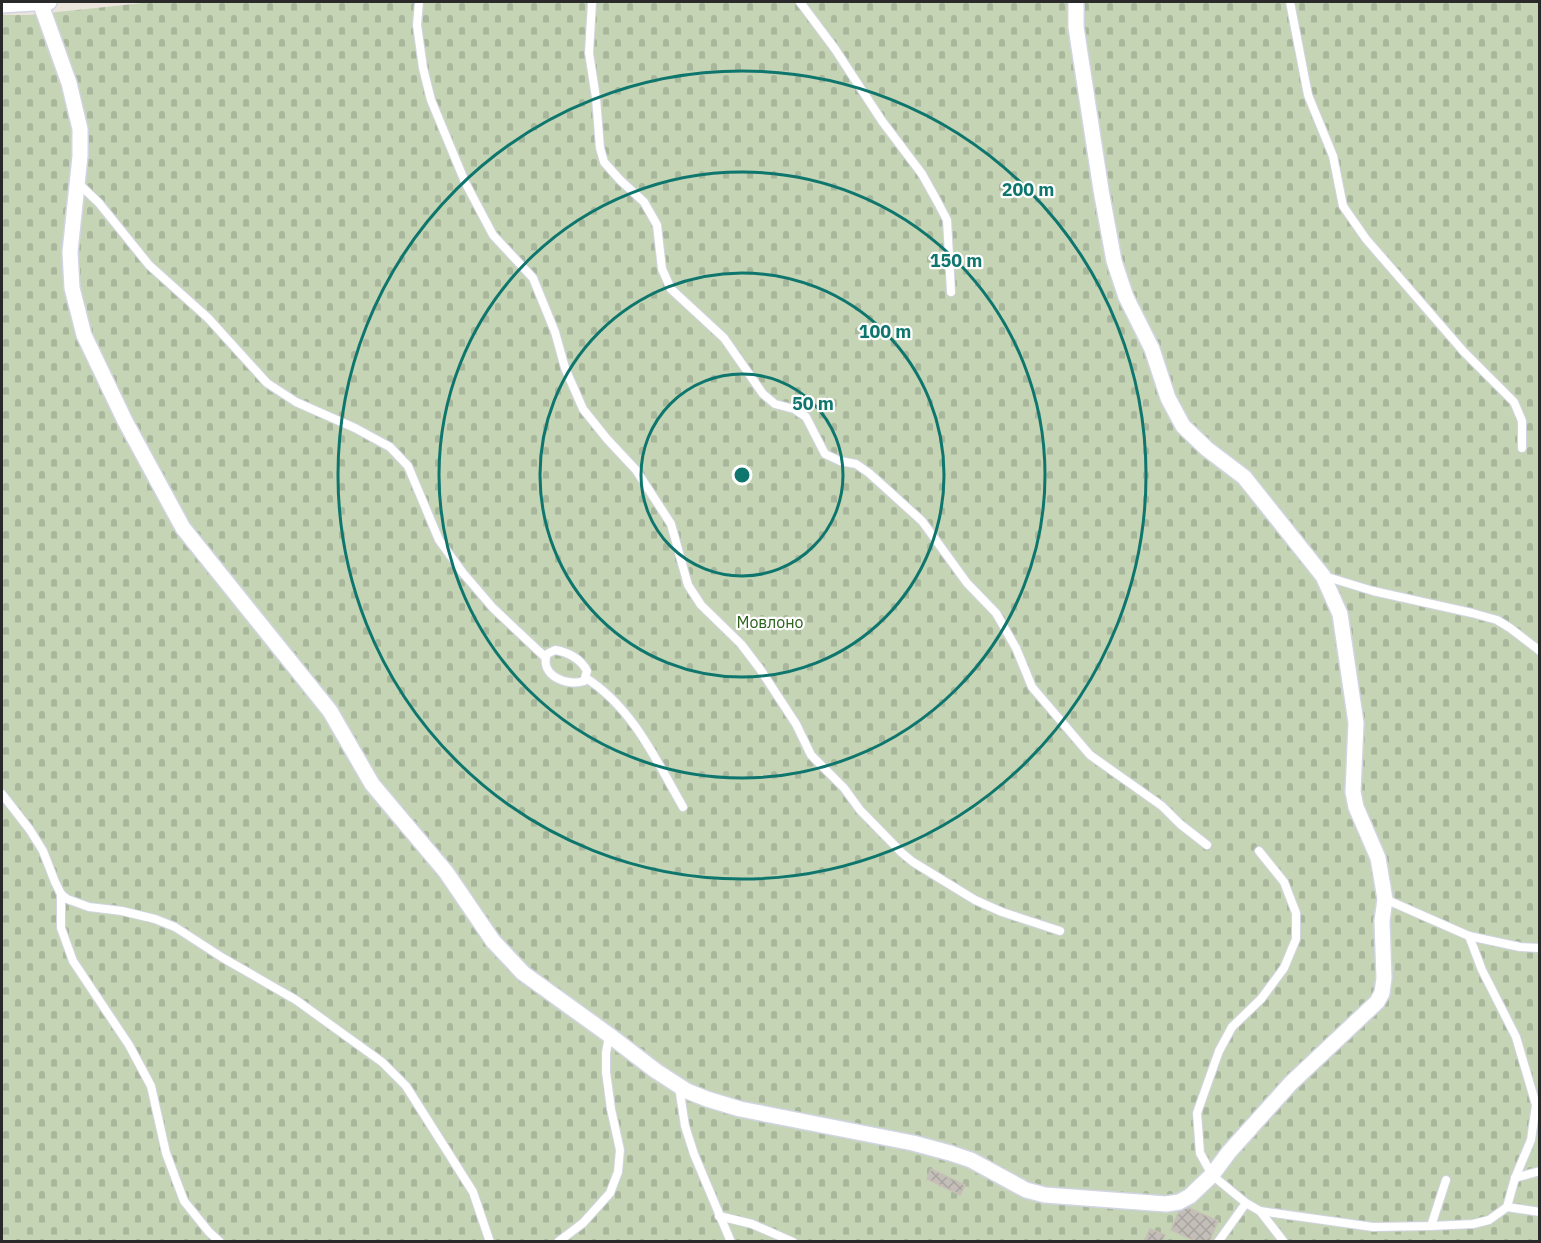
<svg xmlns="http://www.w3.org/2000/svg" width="1541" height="1243" font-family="'IBM Plex Sans',sans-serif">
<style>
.cemetery{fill:url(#cemetery-stones)}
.building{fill:url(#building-cross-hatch);stroke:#c6c0b6;stroke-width:1.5}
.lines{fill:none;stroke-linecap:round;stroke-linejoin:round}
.service-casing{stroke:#d1d4e2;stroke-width:10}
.minor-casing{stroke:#d1d4e2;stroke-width:18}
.service{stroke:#fff;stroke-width:8}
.minor{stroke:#fff;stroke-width:15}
.ring{fill:none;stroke:#0f766e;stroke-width:3}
.labels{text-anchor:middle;stroke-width:4.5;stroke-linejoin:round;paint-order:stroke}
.park-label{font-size:16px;fill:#2c631d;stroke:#fff}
.centre{fill:#0f766e;stroke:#fff;stroke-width:3}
.ring-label{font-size:18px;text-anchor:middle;font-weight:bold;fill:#0f766e;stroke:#fff;stroke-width:4.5;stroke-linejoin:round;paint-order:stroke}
</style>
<defs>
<pattern id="cemetery-stones" width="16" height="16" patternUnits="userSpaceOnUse" patternTransform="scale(1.5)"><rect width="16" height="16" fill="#c4d4b4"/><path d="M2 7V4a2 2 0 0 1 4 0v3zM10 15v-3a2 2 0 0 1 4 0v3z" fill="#a8b69b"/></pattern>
<pattern id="building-cross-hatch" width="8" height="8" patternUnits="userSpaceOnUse" patternTransform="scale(1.5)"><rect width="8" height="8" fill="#c3beb8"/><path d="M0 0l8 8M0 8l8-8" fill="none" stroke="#a8a39e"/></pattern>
</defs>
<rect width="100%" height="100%" fill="#ebe4dc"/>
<polygon class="cemetery" points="153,2 1539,2 1539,1241 2,1241 2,15 29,15"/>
<g class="building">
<polygon points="931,1169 965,1185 960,1195 927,1179"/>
<polygon points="1182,1205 1218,1221 1209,1242 1197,1242 1171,1230"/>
<polygon points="1150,1229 1165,1235 1162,1242 1145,1240"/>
</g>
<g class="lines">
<g class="service-casing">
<g id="service">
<polyline points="419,2 417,25 423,68 431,100 465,182 493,235 533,278 555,332 565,368 583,409 607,439 636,470 671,524 688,585 701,605 741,644 760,669 796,724 811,755 844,788 860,810 902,853 913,862 975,900 1002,912 1060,931"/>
<polyline points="592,2 589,53 596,98 600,148 604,162 620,180 644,202 657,225 662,269 671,289 724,338 763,394 775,404 794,409 806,417 825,454 840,461 856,464 869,473 922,521 967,583 996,613 1016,648 1032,687 1090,755 1162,806 1180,824 1207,845"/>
<polyline points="800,2 835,49 882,121 922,174 937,201 947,220 951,292"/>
<polyline points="1290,2 1308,95 1333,156 1343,206 1366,239 1464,352 1514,402 1522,421 1522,448"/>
<polyline points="78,183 99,203 149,265 208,318 267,383 296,402 355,428 390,447 408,466 439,540 463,573 493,608 545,657"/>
<polyline points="1324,576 1373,591 1472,613 1497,620 1510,628 1540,651"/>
<path d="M555 650C568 652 581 659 587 671L584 681C567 687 539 675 547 654Z"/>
<path d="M586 678C633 708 656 760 683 807"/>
<polyline points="2,794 30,830 43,851 55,882 61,894 67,899 89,907 122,911 155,919 175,927 223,958 296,1000 382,1062 406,1086 473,1192 490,1242"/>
<polyline points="1259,851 1284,882 1296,913 1296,939 1284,968 1261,999 1232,1027 1219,1051 1197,1113 1200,1153 1212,1175 1246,1203 1260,1211 1284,1242"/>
<polyline points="61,894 61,928 73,961 129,1045 151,1086 166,1153 184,1201 209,1232 220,1242"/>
<polyline points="1385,899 1469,936 1520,947 1540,948"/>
<polyline points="679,1087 685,1126 694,1154 731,1242"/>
<polyline points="1515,1178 1540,1171"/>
<polyline points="1507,1207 1540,1212"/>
<polyline points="1260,1211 1373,1227 1431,1226 1473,1224 1489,1220 1507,1207 1515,1178 1531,1140 1536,1105 1516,1037 1482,970 1469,936"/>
<polyline points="719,1216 752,1224 793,1242"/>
<polyline points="1431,1226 1446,1180"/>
<polyline points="558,1242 583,1223 610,1193 618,1172 620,1150 611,1109 606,1072 606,1053 609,1036"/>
<polyline points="1218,1242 1246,1203"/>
</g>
</g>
<g class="minor-casing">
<g id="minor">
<polyline points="40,2 69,83 80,129 80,156 70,252 72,288 84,335 125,421 183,528 330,711 372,784 446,872 493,941 523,973 609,1035 656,1071 687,1091 707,1099 740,1109 913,1143 950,1153 971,1160 1026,1190 1045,1195 1166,1204 1179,1202 1190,1196 1212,1175 1229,1152 1291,1083 1377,1002 1382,993 1384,978 1382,921 1385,899 1378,858 1356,807 1353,792 1356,723 1340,614 1323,576 1244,477 1207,449 1183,426 1168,398 1152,349 1126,297 1114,261 1101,190 1076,27 1076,2"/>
<polyline points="2,5 49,2"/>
</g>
</g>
<use href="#service" class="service"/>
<use href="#minor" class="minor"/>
</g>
<g class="ring">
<circle cx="742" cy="475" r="101"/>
<circle cx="742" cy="475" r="202"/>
<circle cx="742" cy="475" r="303"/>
<circle cx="742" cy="475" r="404"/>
</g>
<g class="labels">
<g class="park-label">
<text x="770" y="628">Мовлоно</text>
</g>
</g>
<circle cx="742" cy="475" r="9" class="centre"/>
<g class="ring-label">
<text x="1028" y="196">200 m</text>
<text x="956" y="267">150 m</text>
<text x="885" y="338">100 m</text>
<text x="813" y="410">50 m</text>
</g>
<rect width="1541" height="1243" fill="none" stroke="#292929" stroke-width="6"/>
</svg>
